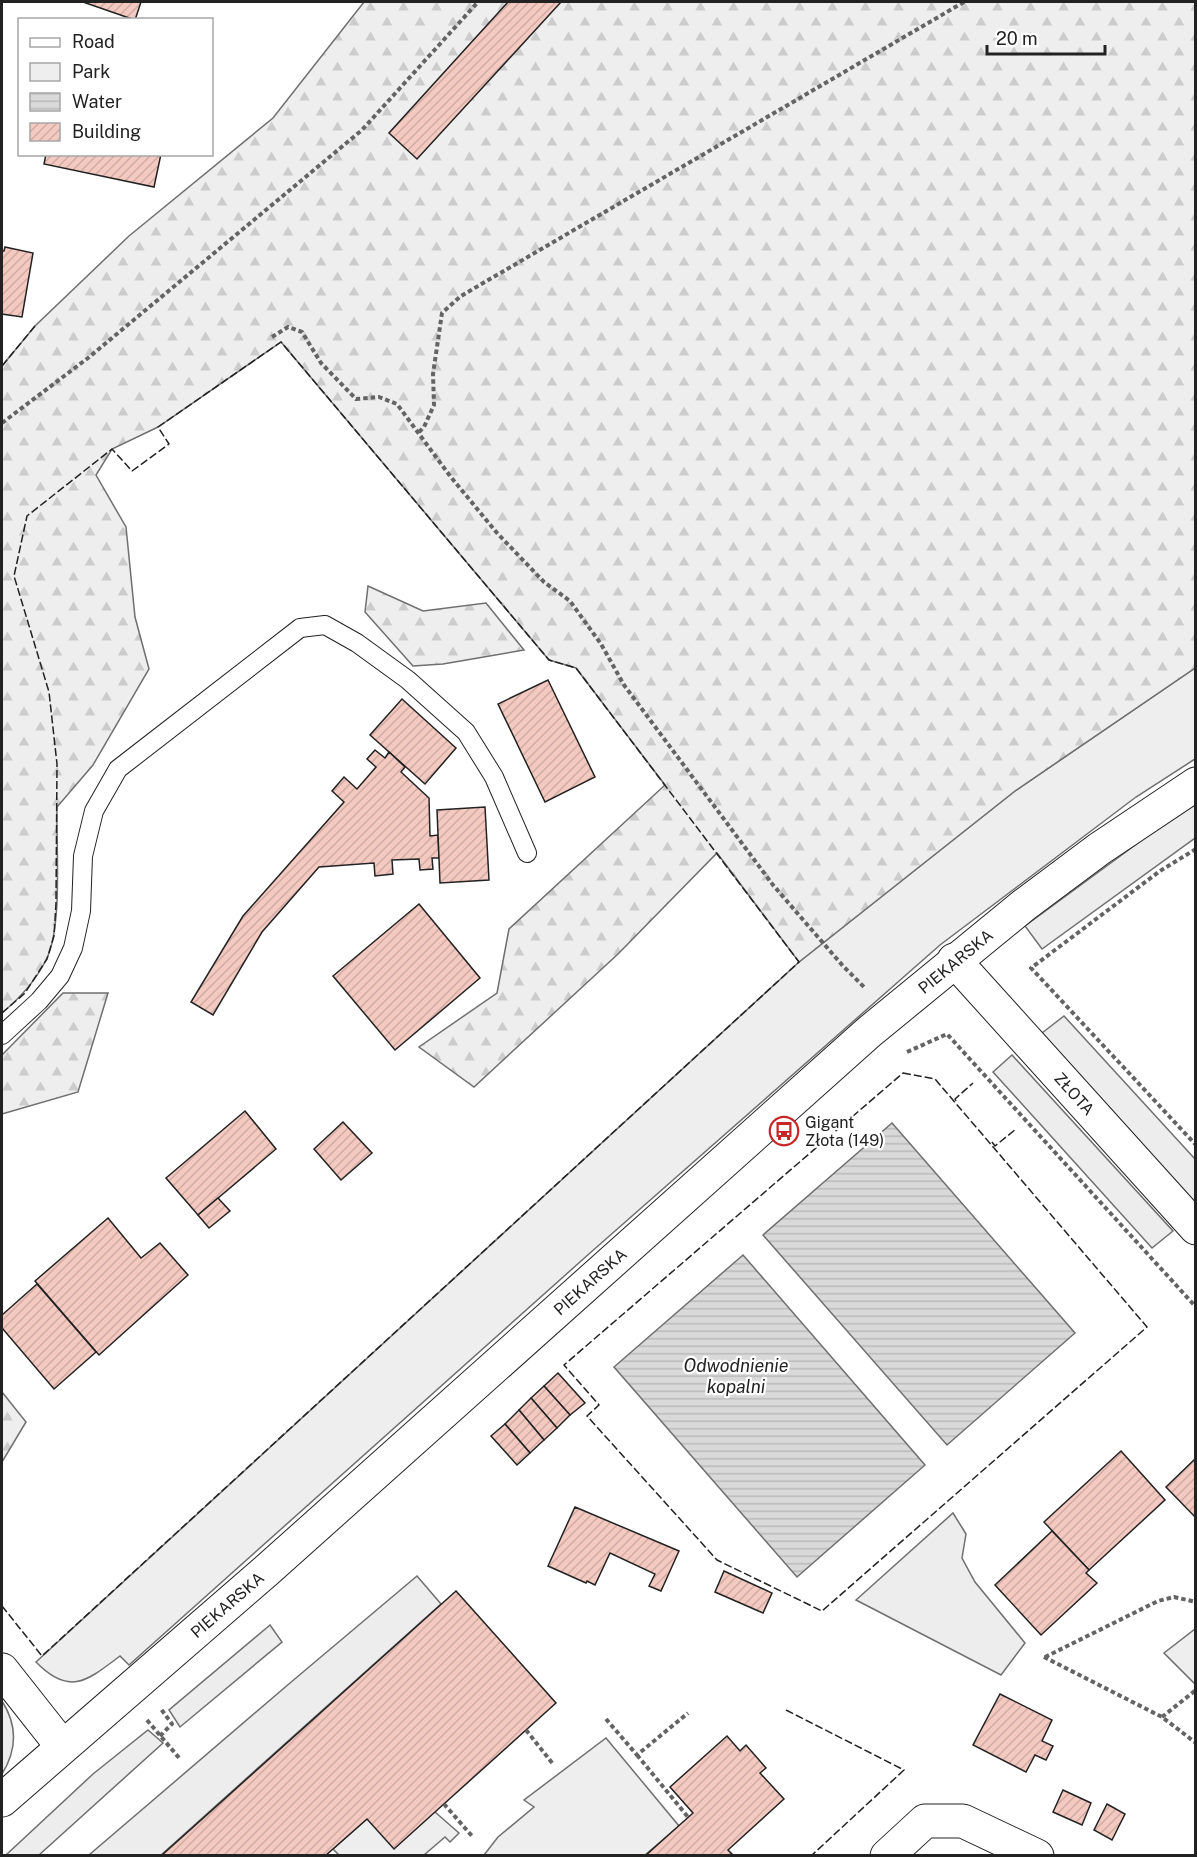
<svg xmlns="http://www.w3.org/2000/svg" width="1197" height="1857" font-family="'Public Sans',sans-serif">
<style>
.green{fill:#eee;stroke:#6f6f6f;stroke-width:1.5}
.forest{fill:url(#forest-firs);stroke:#6f6f6f;stroke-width:1.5}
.parking{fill:#ededed;stroke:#6f6f6f;stroke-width:1.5}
.water{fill:url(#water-rules);stroke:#6f6f6f;stroke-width:1.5}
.building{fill:url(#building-hatch);stroke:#222;stroke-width:1.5}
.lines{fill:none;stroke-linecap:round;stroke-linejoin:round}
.lane-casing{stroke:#222;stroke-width:20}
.street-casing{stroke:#222;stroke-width:35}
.secondary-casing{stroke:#222;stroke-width:35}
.path{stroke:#646464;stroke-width:4;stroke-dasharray:4.5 3;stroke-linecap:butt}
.lane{stroke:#fff;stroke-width:18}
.street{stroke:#fff;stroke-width:33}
.secondary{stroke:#fff;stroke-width:33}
.fence{stroke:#222;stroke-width:1.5;stroke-dasharray:8 3;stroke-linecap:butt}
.labels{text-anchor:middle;stroke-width:4.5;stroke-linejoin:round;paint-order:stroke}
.street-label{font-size:16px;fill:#222;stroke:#fff}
.poi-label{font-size:16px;fill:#222;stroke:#fff;text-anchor:start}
.water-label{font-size:18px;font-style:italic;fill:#222;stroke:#fff}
</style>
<defs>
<pattern id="forest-firs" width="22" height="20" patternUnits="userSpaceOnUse" patternTransform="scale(1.5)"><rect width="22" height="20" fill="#eee"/><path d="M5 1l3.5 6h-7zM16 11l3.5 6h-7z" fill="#ccc"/></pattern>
<pattern id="water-rules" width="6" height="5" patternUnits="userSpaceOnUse" patternTransform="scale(1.5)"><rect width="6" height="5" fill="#d9d9d9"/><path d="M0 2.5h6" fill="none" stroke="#bababa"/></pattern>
<pattern id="building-hatch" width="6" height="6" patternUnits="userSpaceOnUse" patternTransform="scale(1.5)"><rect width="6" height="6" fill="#f3c9c0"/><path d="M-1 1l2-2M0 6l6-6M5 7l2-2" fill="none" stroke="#d0aca5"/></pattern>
</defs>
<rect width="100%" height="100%" fill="#fff"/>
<g class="green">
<path d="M1195 668V759L1136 797 940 945 590 1253 129 1665 120 1656C88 1680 70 1697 36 1662L799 962 1015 791Z"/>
<polygon points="1195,1629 1196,1682 1194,1683 1164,1653"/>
<path d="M2 1701C18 1726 17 1750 2 1774Z"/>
<polygon points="606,1738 679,1826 645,1855 484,1855 498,1837 534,1807 524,1800"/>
<polygon points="435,1812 459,1833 450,1842 445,1837 424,1855 339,1855 333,1849 367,1819"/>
</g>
<g class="forest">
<path d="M364 2H1195V668L1015 791 799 962 717 853 618 954 474 1087 419 1047 497 993 509 929 665 785 576 668 549 660 281 342 158 427 112 449 96 475 126 527 135 617 149 669 93 765 57 807C56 846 63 928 46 960 35 982 20 998 2 1013V366L35 326 129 236 273 118Z"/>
<polygon points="368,586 423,611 486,603 524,650 443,664 413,666 365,612"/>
<polygon points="63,993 108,993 78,1092 2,1114 2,1055"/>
<polygon points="2,1392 26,1422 2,1462"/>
</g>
<g class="parking">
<polygon points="1195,803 1195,838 1042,949 1025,926 1168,821"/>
<polygon points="1064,1016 1195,1159 1195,1202 1042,1033"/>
<polygon points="1012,1055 1173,1231 1152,1248 993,1072"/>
<polygon points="953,1513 966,1534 962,1558 975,1582 1025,1643 1001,1675 856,1600"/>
<polygon points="417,1576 441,1604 161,1855 89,1855 290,1683"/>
<polygon points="270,1625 282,1642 180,1727 169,1710"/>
<polygon points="148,1730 163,1743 39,1855 6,1855 93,1774"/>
</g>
<g class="water">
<polygon points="892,1123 1075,1333 947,1445 763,1235"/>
<polygon points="743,1255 925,1465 797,1577 614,1367"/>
</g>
<g class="building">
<polygon points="83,2 141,2 135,20"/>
<polygon points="508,2 561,2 417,159 389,133"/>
<polygon points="46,154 161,154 154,187 44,164"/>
<polygon points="5,247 33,253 22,317 2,314 2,251 4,251"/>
<polygon points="548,680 595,777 545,802 498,704"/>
<polygon points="402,699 456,748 425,784 370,735"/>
<polygon points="375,750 385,758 389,752 405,767 401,772 429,798 430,836 438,835 439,858 432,858 433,869 420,870 419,859 392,860 393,874 375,876 374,863 319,867 262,932 213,1015 191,1002 243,916 344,802 332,791 344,777 357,789 376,767 367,759"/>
<polygon points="485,807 489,880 440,883 437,810"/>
<polygon points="419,904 480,978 395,1050 333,976"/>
<polygon points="245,1111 276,1149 198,1215 166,1178"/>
<polygon points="343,1122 372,1153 341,1180 314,1149"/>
<polygon points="218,1198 230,1211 209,1228 198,1215"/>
<polygon points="108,1218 141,1258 160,1243 188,1275 99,1355 35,1281"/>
<polygon points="37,1284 96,1352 54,1389 2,1328 2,1315"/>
<polygon points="558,1373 585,1403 570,1415 544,1386"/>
<polygon points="544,1386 570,1415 557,1428 531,1398"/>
<polygon points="531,1398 557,1428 544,1440 519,1410"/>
<polygon points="519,1410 544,1440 530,1453 505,1424"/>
<polygon points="505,1424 530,1453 517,1465 491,1436"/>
<polygon points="1121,1451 1165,1500 1089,1570 1044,1522"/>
<polygon points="1196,1458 1196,1518 1166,1487"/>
<polygon points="575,1507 679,1551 661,1591 649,1586 655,1574 610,1553 595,1585 587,1581 586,1583 548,1566"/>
<polygon points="1052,1531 1089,1570 1086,1573 1097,1583 1041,1635 995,1585"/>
<polygon points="724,1571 772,1593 763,1613 715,1592"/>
<polygon points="456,1591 556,1703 435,1812 394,1849 367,1819 325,1856 161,1856"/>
<polygon points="1000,1694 1052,1720 1042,1741 1053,1746 1046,1760 1035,1755 1026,1772 973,1745"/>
<polygon points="727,1736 740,1751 746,1745 766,1768 760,1773 784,1799 728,1850 734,1856 645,1856 693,1813 670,1787"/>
<polygon points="1063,1790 1091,1803 1082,1825 1053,1812"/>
<polygon points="1107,1804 1125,1814 1112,1840 1094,1830"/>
</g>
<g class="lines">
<g class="lane-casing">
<polyline id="lane" points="2,1035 39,1001 60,976 73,948 81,911 83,856 94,811 118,769 300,628 325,625 357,643 408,680 466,732 494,777 527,853"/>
</g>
<g class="street-casing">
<g id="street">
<path id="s1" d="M954 960 1196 1228"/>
<polyline points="2,1670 62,1746"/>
<polyline points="887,1856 925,1821 963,1821 1037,1856"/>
</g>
</g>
<g class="secondary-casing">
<g id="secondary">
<path id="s2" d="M2 1800 266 1571 869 1032 1024 905 1099 849 1196 784"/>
</g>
</g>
<g class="path">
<polyline points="272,337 288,327 302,332 321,363 356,399 379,397 397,404 450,476 497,533 544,582 570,601 601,644 624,685 773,885 843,966 865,988"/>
<polyline points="2,423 88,358 362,130 478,2"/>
<polyline points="419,432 424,427 434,405 433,374 442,313 461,296 964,2"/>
<polyline points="1196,849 1160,871 1031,968 1196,1145"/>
<polyline points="907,1052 947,1034 1196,1307"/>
<polyline points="1044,1657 1162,1717 1196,1743"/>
<polyline points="1045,1657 1158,1601 1174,1597 1196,1602"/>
<polyline points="1162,1717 1196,1690"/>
<polyline points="606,1719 637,1755 688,1713"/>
<polyline points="147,1720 180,1759"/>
<polyline points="526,1730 553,1764"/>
<polyline points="160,1736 172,1724 161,1709"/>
<polyline points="637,1755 688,1817"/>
<polyline points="444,1804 472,1836"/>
</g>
<use href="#lane" class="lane"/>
<use href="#street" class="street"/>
<use href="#secondary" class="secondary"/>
<g class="fence">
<polyline points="2,366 35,326"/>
<polyline points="2,1013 25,993 47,959 54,936 56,903 57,764 49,692 14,576 27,516 112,449 132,471 169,444 158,427 281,342 549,660 576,668 799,962 42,1656 2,1606"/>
<polygon points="903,1073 935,1079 1147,1327 822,1611 717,1560 587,1416 599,1405 564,1365"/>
<polyline points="956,1101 955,1099 973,1083"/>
<polyline points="992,1142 995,1146 1016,1129"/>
<polyline points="786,1710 904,1770 811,1856"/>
</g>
</g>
<defs>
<g id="bus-ring" transform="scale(1.5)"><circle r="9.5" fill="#fff" stroke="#c62828" stroke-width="1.5"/><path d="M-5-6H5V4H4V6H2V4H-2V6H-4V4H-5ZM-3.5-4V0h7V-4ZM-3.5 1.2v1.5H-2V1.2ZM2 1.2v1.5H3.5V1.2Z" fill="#c62828"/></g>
</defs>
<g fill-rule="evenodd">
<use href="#bus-ring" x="784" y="1131"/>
</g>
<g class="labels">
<g class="street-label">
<text dy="6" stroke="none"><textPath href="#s2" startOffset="1270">PIEKARSKA</textPath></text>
<text dy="6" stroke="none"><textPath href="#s1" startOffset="180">ZŁOTA</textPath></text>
<text dy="6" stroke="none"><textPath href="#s2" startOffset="784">PIEKARSKA</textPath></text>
<text dy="6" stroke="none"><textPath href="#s2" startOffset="298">PIEKARSKA</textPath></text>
</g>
<g class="poi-label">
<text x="805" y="1128">Gigant<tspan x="805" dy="18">Złota (149)</tspan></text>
</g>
<g class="water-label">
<text x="736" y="1372">Odwodnienie<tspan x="736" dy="21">kopalni</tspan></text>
</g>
</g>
<rect width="1197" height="1857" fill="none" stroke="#222222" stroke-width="6"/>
<rect x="18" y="18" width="195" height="138" fill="#ffffff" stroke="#a7a7a7" stroke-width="1.5"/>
<rect x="30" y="38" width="30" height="9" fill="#ffffff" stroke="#a7a7a7" stroke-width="1.5"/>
<text x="72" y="48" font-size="18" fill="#222222">Road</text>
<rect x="30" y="63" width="30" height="18" fill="#eeeeee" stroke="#a7a7a7" stroke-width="1.5"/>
<text x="72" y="78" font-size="18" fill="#222222">Park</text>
<rect x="30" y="93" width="30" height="18" fill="url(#water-rules)" stroke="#a7a7a7" stroke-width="1.5"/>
<text x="72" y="108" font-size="18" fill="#222222">Water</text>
<rect x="30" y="123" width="30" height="18" fill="url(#building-hatch)" stroke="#a7a7a7" stroke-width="1.5"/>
<text x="72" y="138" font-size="18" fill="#222222">Building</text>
<path d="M987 45v9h118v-9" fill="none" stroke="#222222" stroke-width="3"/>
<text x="996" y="45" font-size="18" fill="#222222" stroke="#ffffff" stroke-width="4.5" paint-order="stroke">20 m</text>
</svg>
